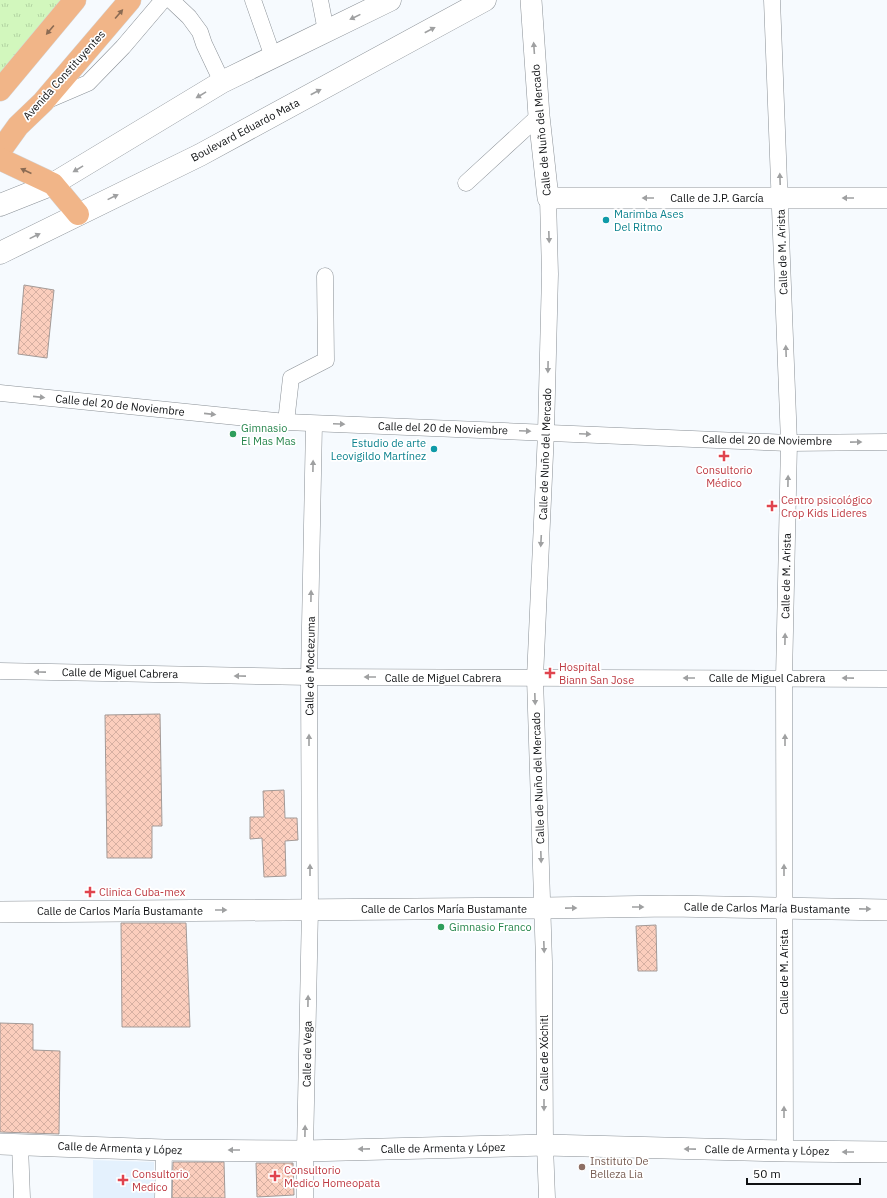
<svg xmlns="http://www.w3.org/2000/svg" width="887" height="1198" font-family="'IBM Plex Sans',sans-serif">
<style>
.built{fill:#e4f1fd}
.park{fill:url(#park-tufts)}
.building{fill:url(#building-cross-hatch);stroke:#a39a97}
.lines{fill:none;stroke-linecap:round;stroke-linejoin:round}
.minor-casing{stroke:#8a9096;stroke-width:17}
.tertiary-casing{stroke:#8a9096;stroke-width:22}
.secondary-casing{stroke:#8a9096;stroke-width:23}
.primary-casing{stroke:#d4d4d5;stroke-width:23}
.minor{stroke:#fff;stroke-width:16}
.tertiary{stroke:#fff;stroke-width:21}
.secondary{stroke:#fff;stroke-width:22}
.primary{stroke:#f1b588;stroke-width:22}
.oneway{fill:#8b6b53}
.oneway2{fill:#9fa0a1}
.culture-dot{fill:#0f9aa8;stroke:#fff;stroke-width:1.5}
.leisure-dot{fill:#2e9e5b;stroke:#fff;stroke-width:1.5}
.health-dot{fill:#e0444e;stroke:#fff;stroke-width:1.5}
.education-dot{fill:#8d6e63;stroke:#fff;stroke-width:1.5}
.labels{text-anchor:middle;stroke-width:3.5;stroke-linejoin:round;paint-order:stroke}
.street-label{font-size:11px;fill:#0f1113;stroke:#fff}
.culture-label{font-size:11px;fill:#0d838f;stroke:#fff;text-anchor:start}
.leisure-label{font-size:11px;fill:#27864d;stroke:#fff;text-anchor:start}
.health-label{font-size:11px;fill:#be3a42;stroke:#fff;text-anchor:start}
.education-label{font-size:11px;fill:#785e54;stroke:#fff;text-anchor:start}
</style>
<defs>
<pattern id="park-tufts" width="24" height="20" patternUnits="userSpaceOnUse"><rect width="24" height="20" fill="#d2f7bd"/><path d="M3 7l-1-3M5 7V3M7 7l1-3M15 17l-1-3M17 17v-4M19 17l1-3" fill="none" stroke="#b3d3a2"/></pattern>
<pattern id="building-cross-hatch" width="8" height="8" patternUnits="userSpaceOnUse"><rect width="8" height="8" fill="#fbcebd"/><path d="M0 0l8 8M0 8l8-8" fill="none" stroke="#d6b0a2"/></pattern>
</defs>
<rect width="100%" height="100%" fill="#f6fafe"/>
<polygon class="built" points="93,1160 154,1162 154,1198 93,1198"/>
<polygon class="park" points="0,0 75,0 0,90"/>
<g class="building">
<polygon points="24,285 54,290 47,358 18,354"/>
<polygon points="160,714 162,826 152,826 152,858 107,858 105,715"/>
<polygon points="284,790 285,818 297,818 298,840 285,841 286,876 264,877 262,838 250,839 250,817 264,817 263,791"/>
<polygon points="121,923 186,923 190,1027 122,1027"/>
<polygon points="656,925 657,971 638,971 636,926"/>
<polygon points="0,1023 33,1024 33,1050 60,1051 59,1134 0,1132"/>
<polygon points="173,1162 224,1162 225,1198 172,1198"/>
<polygon points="256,1163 293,1163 294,1195 257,1197"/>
</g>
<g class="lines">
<g class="minor-casing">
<g id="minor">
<polyline points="171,0 189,17 200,32 204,44 222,82"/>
<polyline points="253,0 273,57"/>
<polyline points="320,0 326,31"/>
<polyline points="772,0 789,443 784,678 785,1151"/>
<polyline points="46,101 88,83 123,47 163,0"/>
<polyline points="466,183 539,116"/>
<polyline points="0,393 286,422 789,443 887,442"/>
<polyline points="286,422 291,378 326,360 325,276"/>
<polyline points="0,671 309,677 887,679"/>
<polyline points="20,1145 22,1198"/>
<polyline points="163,1198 164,1150"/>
<polyline points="305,1198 305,1151 310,909 309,677 314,424"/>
<polyline points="547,1198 545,1145 544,962 535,678 546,432 550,274 548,198"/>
</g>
</g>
<g class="tertiary-casing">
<g id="tertiary">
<polyline points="531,0 539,116 548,198 887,198"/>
<polyline points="0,912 543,908 670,906 887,910"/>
<polyline points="0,1144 164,1150 305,1151 545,1145 785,1151 887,1152"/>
</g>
</g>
<g class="secondary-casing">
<g id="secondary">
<polyline points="0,205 53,184 222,82 390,0"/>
<polyline points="0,253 200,155 485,0"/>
</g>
</g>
<g class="primary-casing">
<g id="primary">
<polyline points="0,90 75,0"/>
<polyline points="0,151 18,126 43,102 130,0"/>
<polyline points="0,159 53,184 78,214"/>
</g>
</g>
<use href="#minor" class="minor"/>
<use href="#tertiary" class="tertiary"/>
<use href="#secondary" class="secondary"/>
<use href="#primary" class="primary"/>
</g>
<defs><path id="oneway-solid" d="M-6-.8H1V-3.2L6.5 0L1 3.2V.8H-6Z"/></defs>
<g class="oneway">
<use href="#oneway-solid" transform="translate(119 14) rotate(-49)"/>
<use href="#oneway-solid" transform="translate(50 30) rotate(130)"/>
<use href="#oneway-solid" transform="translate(26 171) rotate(-155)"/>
</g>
<g class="oneway2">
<use href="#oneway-solid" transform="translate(355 17) rotate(154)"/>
<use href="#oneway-solid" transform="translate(430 30) rotate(-28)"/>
<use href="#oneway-solid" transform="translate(534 48) rotate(-94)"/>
<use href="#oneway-solid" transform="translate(316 92) rotate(-28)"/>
<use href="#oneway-solid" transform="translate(201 95) rotate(149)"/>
<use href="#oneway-solid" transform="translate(78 169) rotate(149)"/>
<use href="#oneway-solid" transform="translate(780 179) rotate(-92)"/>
<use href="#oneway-solid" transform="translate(113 197) rotate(-26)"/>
<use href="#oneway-solid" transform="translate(648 198) rotate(180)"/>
<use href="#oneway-solid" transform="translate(848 198) rotate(-180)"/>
<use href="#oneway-solid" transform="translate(35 236) rotate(-26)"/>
<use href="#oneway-solid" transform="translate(549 237) rotate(88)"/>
<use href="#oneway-solid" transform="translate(786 351) rotate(-92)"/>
<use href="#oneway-solid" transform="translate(548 367) rotate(91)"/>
<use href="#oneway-solid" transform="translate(39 397) rotate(6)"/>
<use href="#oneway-solid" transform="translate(210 414) rotate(6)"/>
<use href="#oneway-solid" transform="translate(339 424) rotate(2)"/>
<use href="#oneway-solid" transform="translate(525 431) rotate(2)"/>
<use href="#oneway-solid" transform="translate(585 434) rotate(2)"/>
<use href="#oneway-solid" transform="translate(856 442) rotate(-1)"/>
<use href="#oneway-solid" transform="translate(313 466) rotate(-89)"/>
<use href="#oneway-solid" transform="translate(788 481) rotate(-89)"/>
<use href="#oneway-solid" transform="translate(541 541) rotate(93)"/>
<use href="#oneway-solid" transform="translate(311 596) rotate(-89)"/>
<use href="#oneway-solid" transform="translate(785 639) rotate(-89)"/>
<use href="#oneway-solid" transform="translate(40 672) rotate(-179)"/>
<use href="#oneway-solid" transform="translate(240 676) rotate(-179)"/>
<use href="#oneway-solid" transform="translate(370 677) rotate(-180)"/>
<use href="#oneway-solid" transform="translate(689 678) rotate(-180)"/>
<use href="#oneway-solid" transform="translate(848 678) rotate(-179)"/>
<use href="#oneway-solid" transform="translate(535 699) rotate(88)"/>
<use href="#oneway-solid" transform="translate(309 740) rotate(-90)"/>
<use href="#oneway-solid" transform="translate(785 740) rotate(-90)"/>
<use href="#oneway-solid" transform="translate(541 857) rotate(88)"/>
<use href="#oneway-solid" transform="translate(310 870) rotate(-90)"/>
<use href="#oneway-solid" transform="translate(784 870) rotate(-90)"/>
<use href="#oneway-solid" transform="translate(638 907)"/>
<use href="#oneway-solid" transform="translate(571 908) rotate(-1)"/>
<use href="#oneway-solid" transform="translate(865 909) rotate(1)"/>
<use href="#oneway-solid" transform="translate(221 910)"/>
<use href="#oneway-solid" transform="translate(544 947) rotate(88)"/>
<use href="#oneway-solid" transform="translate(308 1001) rotate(-89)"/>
<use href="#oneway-solid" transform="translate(544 1105) rotate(90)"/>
<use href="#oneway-solid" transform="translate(784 1112) rotate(-90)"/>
<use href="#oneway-solid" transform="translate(305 1131) rotate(-89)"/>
<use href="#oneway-solid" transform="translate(364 1149) rotate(179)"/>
<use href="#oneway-solid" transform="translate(690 1149) rotate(-179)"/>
<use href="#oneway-solid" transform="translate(234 1150) rotate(-180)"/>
<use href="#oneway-solid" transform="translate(848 1152) rotate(-180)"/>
</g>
<g class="culture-dot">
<circle cx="606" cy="220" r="4"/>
<circle cx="434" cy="449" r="4"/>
</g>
<g class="leisure-dot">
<circle cx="233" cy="434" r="4"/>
<circle cx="441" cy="927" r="4"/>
</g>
<g class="health-dot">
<path d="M722 450h4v4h4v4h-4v4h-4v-4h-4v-4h4z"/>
<path d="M770 500h4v4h4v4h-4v4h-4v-4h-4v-4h4z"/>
<path d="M548 667h4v4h4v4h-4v4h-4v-4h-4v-4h4z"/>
<path d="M88 886h4v4h4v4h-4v4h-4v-4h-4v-4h4z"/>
<path d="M273 1170h4v4h4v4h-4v4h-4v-4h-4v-4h4z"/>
<path d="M121 1174h4v4h4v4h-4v4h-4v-4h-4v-4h4z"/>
</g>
<circle class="education-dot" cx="582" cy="1167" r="4"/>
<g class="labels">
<g class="street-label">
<text transform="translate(64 75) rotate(-48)" y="4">Avenida Constituyentes</text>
<text transform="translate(245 130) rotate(-28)" y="4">Boulevard Eduardo Mata</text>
<text transform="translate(541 130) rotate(-95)" y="4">Calle de Nuño del Mercado</text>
<text x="717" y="202">Calle de J.P. García</text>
<text transform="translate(782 252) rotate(-92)" y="4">Calle de M. Arista</text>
<text transform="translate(120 405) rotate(6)" y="4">Calle del 20 de Noviembre</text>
<text transform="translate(443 428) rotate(2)" y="4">Calle del 20 de Noviembre</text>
<text transform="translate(767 440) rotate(1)" y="4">Calle del 20 de Noviembre</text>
<text transform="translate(545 454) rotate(-88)" y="4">Calle de Nuño del Mercado</text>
<text transform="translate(786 576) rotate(-89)" y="4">Calle de M. Arista</text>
<text transform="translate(310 666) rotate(-89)" y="4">Calle de Moctezuma</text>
<text transform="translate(120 673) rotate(1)" y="4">Calle de Miguel Cabrera</text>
<text x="443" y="682">Calle de Miguel Cabrera</text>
<text x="767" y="682">Calle de Miguel Cabrera</text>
<text transform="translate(538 778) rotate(-92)" y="4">Calle de Nuño del Mercado</text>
<text transform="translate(767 908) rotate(1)" y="4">Calle de Carlos María Bustamante</text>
<text x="444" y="913">Calle de Carlos María Bustamante</text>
<text x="120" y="915">Calle de Carlos María Bustamante</text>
<text transform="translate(784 972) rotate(-90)" y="4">Calle de M. Arista</text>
<text transform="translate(544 1053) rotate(-90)" y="4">Calle de Xóchitl</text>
<text transform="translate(307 1054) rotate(-89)" y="4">Calle de Vega</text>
<text transform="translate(120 1148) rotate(2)" y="4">Calle de Armenta y López</text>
<text transform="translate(443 1148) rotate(-1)" y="4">Calle de Armenta y López</text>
<text transform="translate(767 1150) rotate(1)" y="4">Calle de Armenta y López</text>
</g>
<g class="culture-label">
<text x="614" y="218">Marimba Ases<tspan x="614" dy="13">Del Ritmo</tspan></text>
<text x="426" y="447" text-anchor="end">Estudio de arte<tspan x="426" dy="13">Leovigildo Martínez</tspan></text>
</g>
<g class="leisure-label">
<text x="241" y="432">Gimnasio<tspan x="241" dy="13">El Mas Mas</tspan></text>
<text x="449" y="931">Gimnasio Franco</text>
</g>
<g class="health-label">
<text x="724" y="474" text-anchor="middle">Consultorio<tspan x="724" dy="13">Médico</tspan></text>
<text x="781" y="504">Centro psicológico<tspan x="781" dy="13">Crop Kids Lideres</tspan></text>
<text x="559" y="671">Hospital<tspan x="559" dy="13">Biann San Jose</tspan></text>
<text x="99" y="896">Clinica Cuba-mex</text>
<text x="284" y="1174">Consultorio<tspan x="284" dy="13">Medico Homeopata</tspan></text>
<text x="132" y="1178">Consultorio<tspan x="132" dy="13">Medico</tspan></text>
</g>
<g class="education-label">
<text x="590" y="1165">Instituto De<tspan x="590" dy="13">Belleza Lia</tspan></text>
</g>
</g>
<path d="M747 1178v6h113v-6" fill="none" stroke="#0f1113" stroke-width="2"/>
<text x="753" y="1178" font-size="12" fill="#0f1113" stroke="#ffffff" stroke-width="3" paint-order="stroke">50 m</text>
</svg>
